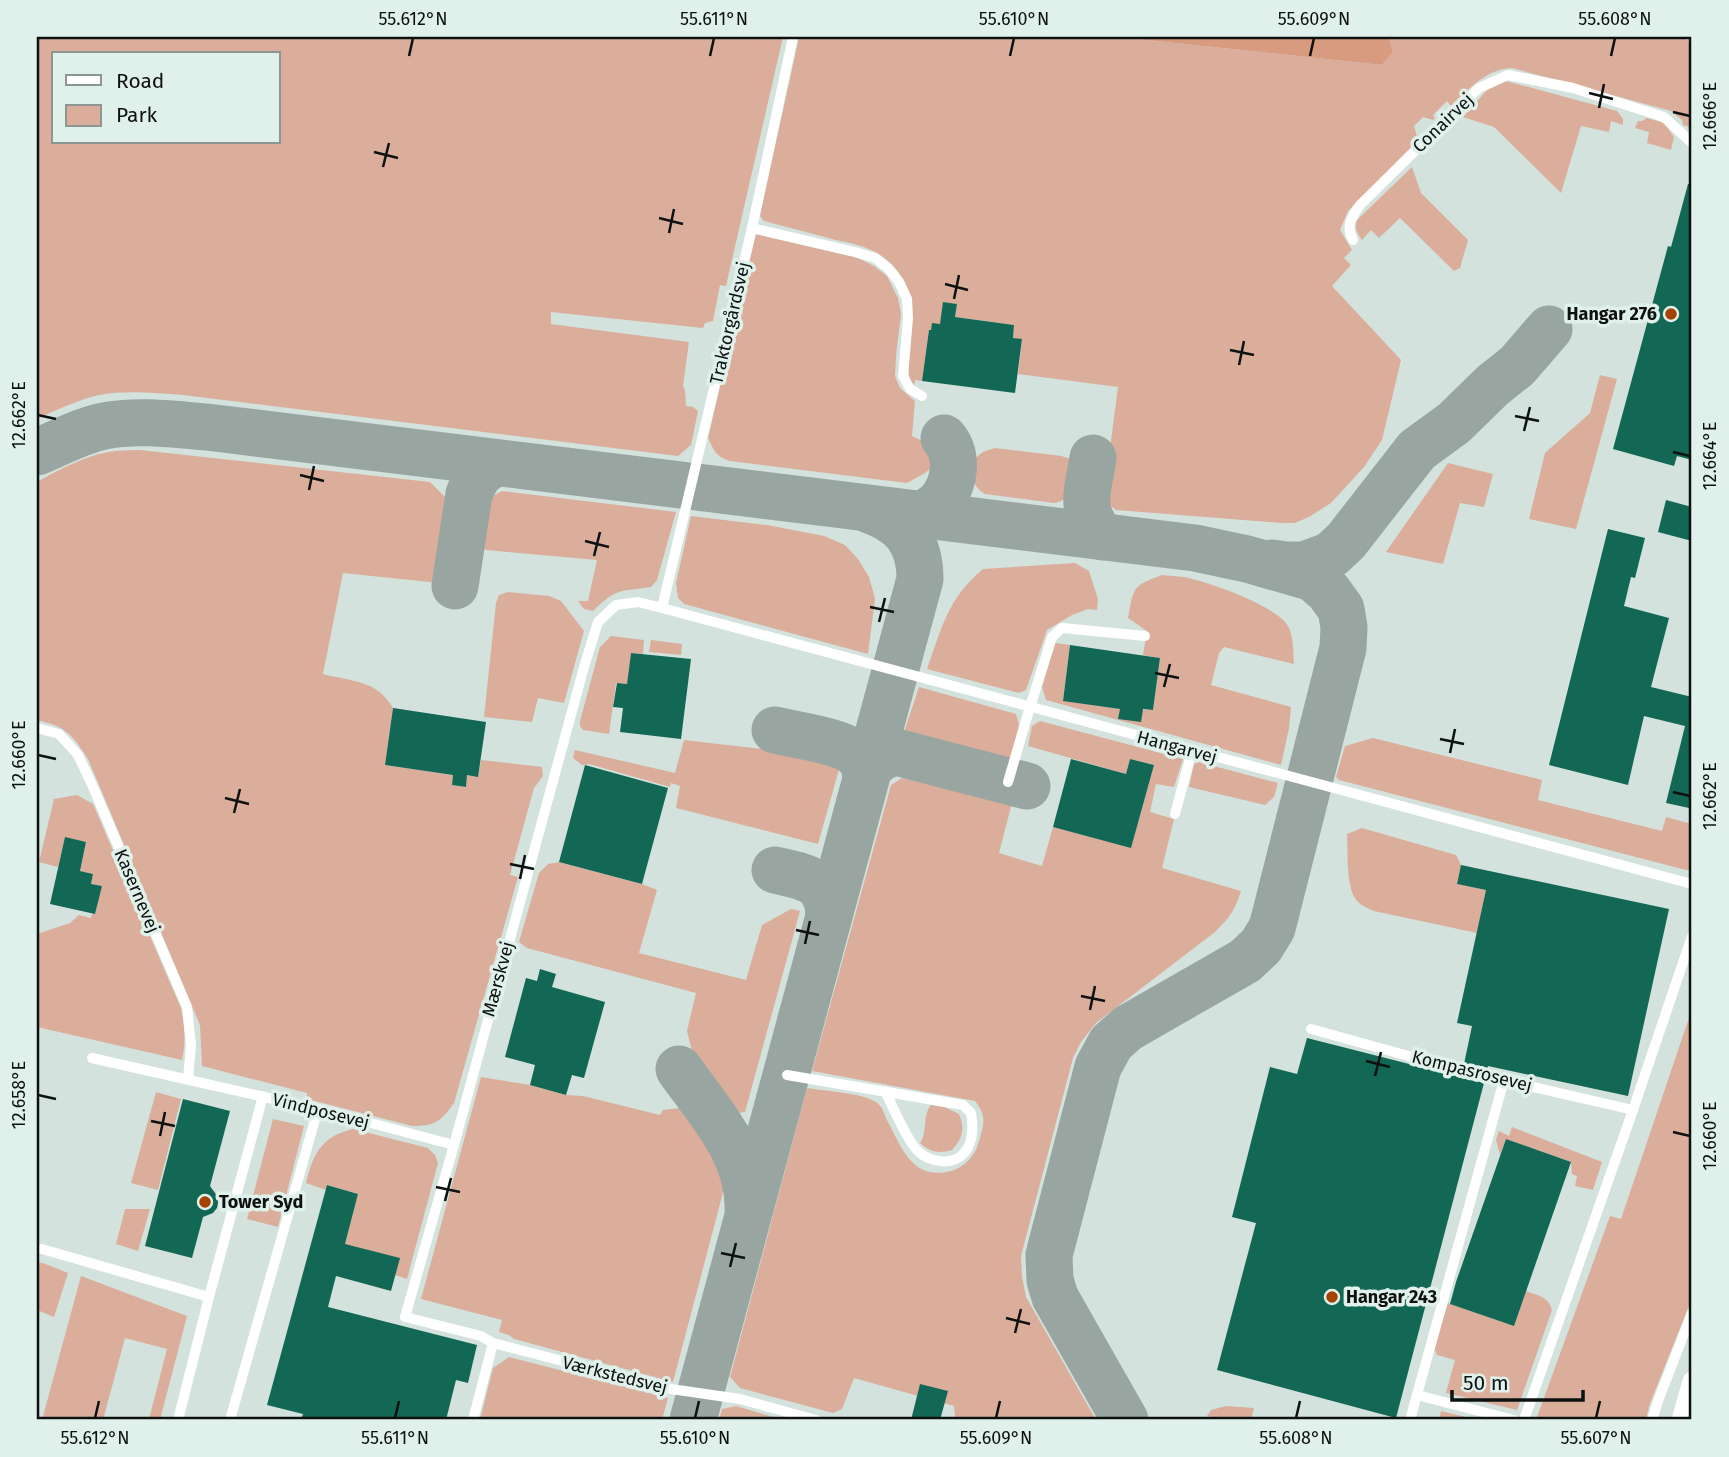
<svg xmlns="http://www.w3.org/2000/svg" width="1729" height="1457" font-family="'Fira Sans',sans-serif">
<style>
.green{fill:#daae9b;fill-rule:evenodd}
.forest{fill:#d89b80}
.lines{fill:none;stroke-linecap:round;stroke-linejoin:round}
.taxiway{stroke:#99a5a1;stroke-width:47}
.building{fill:#126755}
.lane{stroke:#fff;stroke-width:10}
.street{stroke:#fff;stroke-width:19}
.ticks{fill:none;stroke:#0d1211;stroke-width:2.5}
.poi-dot{fill:#a54302;stroke:#e0f0ea;stroke-width:2.5}
.labels{text-anchor:middle;stroke-width:7;stroke-linejoin:round;paint-order:stroke}
.street-label{font-size:18px;fill:#0d1211;stroke:#e0f0ea}
.poi-label{font-size:18px;font-weight:bold;fill:#0d1211;stroke:#e0f0ea;text-anchor:start}
.neatline{fill:none;stroke:#0d1211;stroke-width:2.5}
.ticks-label{font-size:18px;text-anchor:middle;fill:#0d1211}
</style>
<rect width="100%" height="100%" fill="#d3e2dd"/>
<g class="green">
<path d="M37 37H783L726 286 720 285 713 321 705 323 703 328 551 312V324L689 342 683 386 685 391 686 406 693 407 698 411 691 445 678 456 183 395C155 393 126 390 99 395 78 400 56 410 37 419ZM54 54H278V142H54Z"/>
<path d="M799 37H1118L1382 65 1393 52 1389 37H1683L1692 44V128L1683 125 1682 120 1671 111 1512 68C1486 69 1469 89 1451 106L1447 101 1433 115 1435 118 1433 120 1423 117 1414 126 1418 140 1348 211 1340 230 1352 250 1344 258 1351 265 1332 286 1401 360 1382 440 1364 467 1331 503 1309 517 1295 523H1282L1116 510 1107 503 1104 494 1118 387 1018 374 1022 340 1013 338 1014 325 955 317 957 304 944 302 940 324H932L931 330H929L922 381 915 380 914 385H912C902 360 912 331 911 305 911 285 895 263 877 253 865 246 850 243 836 240 812 234 788 227 764 221L760 216Z"/>
<polygon points="1506,81 1617,111 1623,119 1623,125 1611,121 1609,132 1581,126 1561,193 1494,127 1463,117 1487,90"/>
<polygon points="1647,118 1664,123 1674,137 1671,150 1647,143 1649,132 1635,128 1638,121 1642,121"/>
<path d="M1412 167 1421 193 1468 240 1460 268 1454 271 1400 218 1379 238 1371 230 1362 240C1357 233 1354 228 1357 220Z"/>
<path d="M756 234 858 258 874 266 887 276 898 298 901 314 896 355 895 376 900 388 915 401 912 436 927 443 936 458 935 465 925 473 907 483 730 461C715 456 714 450 708 438Z"/>
<polygon points="1600,375 1617,379 1576,529 1529,519 1545,453 1590,413"/>
<path d="M995 448 1062 456C1064 457 1071 459 1073 460 1077 465 1078 470 1077 476 1076 492 1069 500 1054 503L985 494C971 486 966 467 979 455 983 451 989 450 995 448Z"/>
<path d="M140 450 430 482 445 497 449 516 439 583 343 573 323 674C352 682 376 679 393 708L385 765 453 775 452 785 465 787 467 775 478 776 481 760 542 767 543 776 534 788 510 875 518 877 454 1103C441 1121 436 1126 412 1126L307 1099V1093L202 1066 200 1025 88 759C72 734 66 727 37 720V482C60 469 90 453 117 451 125 450 133 450 140 450Z"/>
<polygon points="1448,463 1493,474 1484,507 1460,503 1443,564 1386,552"/>
<path d="M502 491 676 512 657 580 651 587C619 592 618 587 593 611L584 609 578 601H588L597 560 486 550C468 537 470 521 482 504 487 498 495 495 502 491Z"/>
<polygon points="691,516 767,525 824,536 845,545 858,559 869,577 875,599 868,654 684,604 678,598 676,583"/>
<path d="M1075 563 1089 571 1098 599 1097 610 1088 609 1072 615 1047 630 1026 690 1019 693 927 669C942 627 948 598 983 569Z"/>
<path d="M1162 575C1169 576 1177 576 1184 577 1209 582 1275 605 1288 626 1294 637 1293 653 1294 664L1224 647 1219 653 1211 685 1291 707 1289 728 1281 765 1046 700 1042 687 1055 643 1070 645 1063 700 1120 709 1153 710 1160 658 1143 655 1147 631 1128 618C1134 587 1132 586 1162 575Z"/>
<polygon points="508,592 549,596 561,601 584,631 564,703 538,698 532,722 484,717 496,603 499,595"/>
<polygon points="611,636 644,640 643,654 631,653 627,684 616,683 609,734 583,730 580,726 580,721 600,647"/>
<polygon points="651,640 682,644 681,655 649,652"/>
<polygon points="919,687 1016,714 1019,725 1010,760 904,732"/>
<path d="M1040 721 1183 759 1174 787 1156 784 1150 812 1174 819 1162 868 1241 891C1234 912 1230 917 1215 932L1096 1023 1081 1042 1073 1058 1021 1256 1022 1276 1026 1297 1096 1420H967L955 1417 954 1406 854 1378 842 1409 833 1413 740 1388 730 1377 807 1088C825 1091 862 1093 876 1102 882 1106 884 1113 887 1120 902 1148 912 1181 951 1171 965 1167 976 1155 979 1141 984 1124 987 1116 975 1101L812 1071 891 785 902 778 1012 803 999 853 1042 866 1053 827 1131 847 1154 765 1130 759 1126 774 1028 746 1032 726Z"/>
<polygon points="1373,738 1542,780 1538,800 1662,831 1666,817 1692,824 1692,870 1686,870 1339,780 1336,777 1345,746"/>
<polygon points="684,740 770,750 840,766 818,844 676,808 680,786 671,783 670,787 589,764 582,765 573,758 575,750 675,773"/>
<polygon points="1199,762 1278,783 1274,797 1265,805 1189,787 1194,764"/>
<path d="M77 795 93 804 181 1008C185 1027 186 1042 182 1060L37 1027V934L70 923 79 915 91 918 92 914H95L101 886 91 884 93 874 80 871 86 842 65 838 58 867 39 862 54 799Z"/>
<path d="M1362 828 1456 855 1461 865 1457 884 1486 890 1477 933 1374 911C1367 908 1359 905 1355 898 1346 884 1348 851 1347 834Z"/>
<polygon points="559,862 642,884 657,890 639,953 746,980 762,925 791,909 800,911 745,1112 733,1114 692,1051 687,1031 696,993 527,948 519,942 539,873 548,864"/>
<polygon points="1692,1009 1692,1296 1690,1303 1649,1406 1646,1420 1536,1420 1610,1216 1621,1219"/>
<polygon points="481,1077 530,1085 566,1095 583,1096 660,1115 663,1110 680,1108 720,1165 725,1185 673,1382 514,1339 509,1335 499,1332 502,1320 421,1299"/>
<polygon points="156,1092 181,1099 158,1190 131,1183"/>
<path d="M931 1105 944 1107 959 1114C965 1129 963 1138 952 1150 939 1154 930 1152 920 1143 928 1132 922 1116 931 1105Z"/>
<polygon points="273,1119 304,1126 278,1227 247,1219"/>
<polygon points="1512,1127 1602,1162 1593,1190 1575,1186 1577,1176 1572,1174 1571,1162 1506,1139 1500,1155 1496,1140 1499,1131 1509,1136"/>
<path d="M353 1129 428 1148 435 1155 438 1163 407 1279 395 1275 399 1258 352 1246 344 1248 358 1194 328 1185 326 1190 306 1183C313 1154 322 1136 353 1129Z"/>
<polygon points="125,1209 150,1209 138,1251 116,1244"/>
<polygon points="37,1263 43,1263 68,1273 54,1317 37,1310"/>
<polygon points="81,1276 187,1316 160,1420 149,1419 167,1349 125,1338 103,1420 42,1420"/>
<path d="M1526 1291C1539 1296 1548 1296 1552 1310L1517 1410 1446 1393 1455 1360 1437 1355 1434 1347 1448 1303 1514 1326Z"/>
<polygon points="509,1357 668,1398 662,1420 480,1420 493,1368"/>
<polygon points="736,1406 783,1420 719,1420 722,1409"/>
<polygon points="1226,1406 1254,1408 1251,1419 1254,1420 1223,1420 1207,1416 1211,1410"/>
<polygon points="1441,1411 1478,1420 1439,1420"/>
</g>
<polygon class="forest" points="1118,37 1389,37 1393,52 1382,65"/>
<g class="lines">
<g class="taxiway">
<path d="M37 452C59 443 80 431 104 426 140 419 179 425 215 428L1195 548 1247 559 1313 578 1328 591 1341 609 1344 627 1343 648 1272 928 1261 946 1245 961 1128 1028 1111 1043 1098 1067 1049 1255 1050 1280 1055 1297 1125 1420"/>
<path d="M1093 458C1088 491 1078 510 1103 537"/>
<path d="M921 515C928 511 935 507 940 502 955 484 959 456 944 438"/>
<polyline points="1272,563 1286,565 1304,565 1331,555 1346,541 1417,450 1454,423 1493,385 1517,366 1549,329"/>
<path d="M455 586 469 494C476 477 480 470 497 463"/>
<path d="M775 730C795 735 845 741 858 756 863 761 865 769 866 776"/>
<path d="M868 770C876 760 883 755 896 752L1027 786"/>
<path d="M775 870C804 877 826 878 829 913"/>
<path d="M679 1069C709 1111 749 1153 748 1208"/>
<path d="M693 1420 920 579C920 540 902 521 867 509"/>
</g>
</g>
<g class="building">
<polygon points="1688,184 1692,184 1692,460 1677,456 1674,466 1613,449 1668,246 1671,247"/>
<polygon points="943,302 957,304 955,317 1014,325 1013,338 1022,339 1015,393 922,381 929,330 931,330 932,323 940,324"/>
<polygon points="1666,500 1692,507 1692,541 1658,532"/>
<polygon points="1608,529 1645,538 1635,578 1631,577 1624,606 1669,618 1651,687 1692,697 1692,794 1689,808 1666,803 1685,726 1644,716 1628,785 1549,765"/>
<polygon points="1070,645 1160,658 1153,710 1143,709 1141,722 1118,719 1120,709 1063,701"/>
<polygon points="631,653 691,659 681,739 620,732 623,708 613,707 617,683 627,684"/>
<polygon points="393,708 486,722 478,777 467,775 466,787 452,785 453,775 385,765"/>
<polygon points="1071,759 1126,774 1130,759 1154,765 1131,848 1053,827"/>
<polygon points="585,765 668,788 642,884 559,862"/>
<polygon points="65,837 86,842 80,871 93,874 91,884 102,886 95,914 50,904"/>
<polygon points="1461,865 1669,909 1628,1096 1488,1066 1488,1069 1464,1064 1472,1026 1457,1023 1486,890 1457,884"/>
<polygon points="540,969 556,974 552,987 605,1002 584,1078 572,1075 566,1095 530,1085 535,1065 505,1057 526,978 537,981"/>
<polygon points="1307,1038 1484,1083 1396,1418 1217,1370 1256,1223 1232,1217 1270,1067 1297,1074"/>
<polygon points="183,1099 230,1111 210,1186 218,1197 218,1203 217,1208 213,1213 203,1217 192,1258 145,1246"/>
<polygon points="1506,1139 1571,1162 1514,1326 1450,1304 1456,1282"/>
<polygon points="327,1185 358,1194 345,1244 400,1258 391,1291 336,1276 328,1307 477,1345 468,1383 456,1380 446,1420 301,1420 303,1414 267,1405"/>
<polygon points="920,1384 948,1391 940,1420 911,1420"/>
</g>
<g class="lines">
<g class="lane">
<polyline points="752,228 855,252 875,258 888,268 899,282 907,299 908,318 903,376 910,389 922,396"/>
<path d="M1353 240C1345 225 1352 217 1360 205L1479 88 1508 75 1573 88 1664 117 1692 143"/>
<polyline points="662,608 752,228 793,37"/>
<polyline points="37,728 59,734 78,755 93,787 187,1007 191,1045 188,1079"/>
<polyline points="1008,782 1030,707 1052,637 1062,628 1145,636"/>
<polyline points="1175,814 1192,751"/>
<polyline points="1311,1029 1463,1071 1633,1110 1692,936"/>
<polyline points="92,1058 318,1109 454,1145"/>
<path d="M787 1075 963 1105 971 1113C973 1125 974 1138 967 1149 956 1168 928 1163 916 1149 905 1136 893 1107 885 1091"/>
<polyline points="42,1249 209,1297"/>
<polyline points="493,1343 481,1336 405,1317 454,1145 584,667 598,622 616,605 638,602 662,608 1692,884"/>
<polyline points="1417,1395 1514,1420"/>
<polyline points="178,1420 209,1297 263,1096"/>
<polyline points="230,1420 318,1109"/>
<polyline points="473,1420 493,1343 671,1389 740,1399 816,1420"/>
<polyline points="1410,1420 1504,1080"/>
<polyline points="1524,1420 1633,1110"/>
<polyline points="1652,1420 1658,1401 1692,1313"/>
</g>
<polyline class="street" points="1681,1420 1692,1381"/>
</g>
<path class="ticks" d="M409 56 413 38M710 56 714 38M1010 56 1014 38M1310 56 1314 38M1611 56 1615 38M1589 93 1613 99M1599 108 1604 84M1673 112 1690 116M374 152 398 158M383 167 389 143M659 218 683 224M669 233 674 209M945 284 968 290M954 299 959 275M1230 350 1254 355M1239 365 1244 341M38 415 56 419M1515 416 1539 421M1524 431 1530 407M1673 452 1690 456M300 475 324 481M309 490 314 466M585 541 609 547M594 556 600 532M870 607 894 612M879 622 885 598M1155 673 1179 678M1164 687 1170 664M1440 739 1464 744M1450 753 1455 729M38 755 56 759M1673 792 1690 796M225 798 249 804M234 813 240 789M510 864 534 869M520 879 525 855M796 930 819 935M805 944 810 921M1081 996 1105 1001M1090 1010 1095 986M1366 1061 1390 1067M1375 1076 1381 1052M38 1095 56 1099M151 1121 175 1126M1673 1132 1690 1136M160 1136 165 1112M436 1187 460 1192M445 1201 451 1178M721 1253 745 1258M730 1267 736 1243M1006 1318 1030 1324M1015 1333 1021 1309M95 1418 99 1401M395 1418 399 1401M695 1418 699 1401M996 1418 1000 1401M1296 1418 1300 1401M1596 1418 1600 1401"/>
<g class="poi-dot">
<circle cx="1671" cy="314" r="7"/>
<circle cx="205" cy="1202" r="7"/>
<circle cx="1332" cy="1297" r="7"/>
</g>
<g class="labels">
<g class="street-label">
<text transform="translate(1443 123) rotate(-44)" y="6">Conairvej</text>
<text transform="translate(730 323) rotate(-77)" y="6">Traktorgårdsvej</text>
<text transform="translate(1177 747) rotate(15)" y="6">Hangarvej</text>
<text transform="translate(137 891) rotate(67)" y="6">Kasernevej</text>
<text transform="translate(498 979) rotate(-75)" y="6">Mærskvej</text>
<text transform="translate(1472 1071) rotate(14)" y="6">Kompasrosevej</text>
<text transform="translate(321 1111) rotate(14)" y="6">Vindposevej</text>
<text transform="translate(615 1375) rotate(14)" y="6">Værkstedsvej</text>
</g>
<g class="poi-label">
<text x="1657" y="320" text-anchor="end">Hangar 276</text>
<text x="219" y="1208">Tower Syd</text>
<text x="1346" y="1303">Hangar 243</text>
</g>
</g>
<rect width="1729" height="1457" fill="none" stroke="#e0f0ea" stroke-width="77"/>
<rect x="52" y="52" width="228" height="91" fill="#e0f0ea" stroke="#8c9793" stroke-width="2"/>
<rect x="66" y="75" width="35" height="10" fill="#ffffff" stroke="#8c9793" stroke-width="2"/>
<text x="116" y="88" font-size="21" fill="#0d1211">Road</text>
<rect x="66" y="105" width="35" height="21" fill="#daae9b" stroke="#8c9793" stroke-width="2"/>
<text x="116" y="122" font-size="21" fill="#0d1211">Park</text>
<path d="M1452 1390v10h131v-10" fill="none" stroke="#0d1211" stroke-width="3.5"/>
<text x="1463" y="1390" font-size="21" fill="#0d1211" stroke="#e0f0ea" stroke-width="5" paint-order="stroke">50 m</text>
<rect x="38" y="38" width="1652" height="1380" class="neatline"/>
<g class="ticks-label">
<text x="413" y="25">55.612°N</text>
<text x="714" y="25">55.611°N</text>
<text x="1014" y="25">55.610°N</text>
<text x="1314" y="25">55.609°N</text>
<text x="1615" y="25">55.608°N</text>
<text transform="translate(1710 116) rotate(-90)" y="6">12.666°E</text>
<text transform="translate(19 415) rotate(-90)" y="6">12.662°E</text>
<text transform="translate(1710 456) rotate(-90)" y="6">12.664°E</text>
<text transform="translate(19 755) rotate(-90)" y="6">12.660°E</text>
<text transform="translate(1710 796) rotate(-90)" y="6">12.662°E</text>
<text transform="translate(19 1095) rotate(-90)" y="6">12.658°E</text>
<text transform="translate(1710 1136) rotate(-90)" y="6">12.660°E</text>
<text x="95" y="1444">55.612°N</text>
<text x="395" y="1444">55.611°N</text>
<text x="695" y="1444">55.610°N</text>
<text x="996" y="1444">55.609°N</text>
<text x="1296" y="1444">55.608°N</text>
<text x="1596" y="1444">55.607°N</text>
</g>
</svg>
